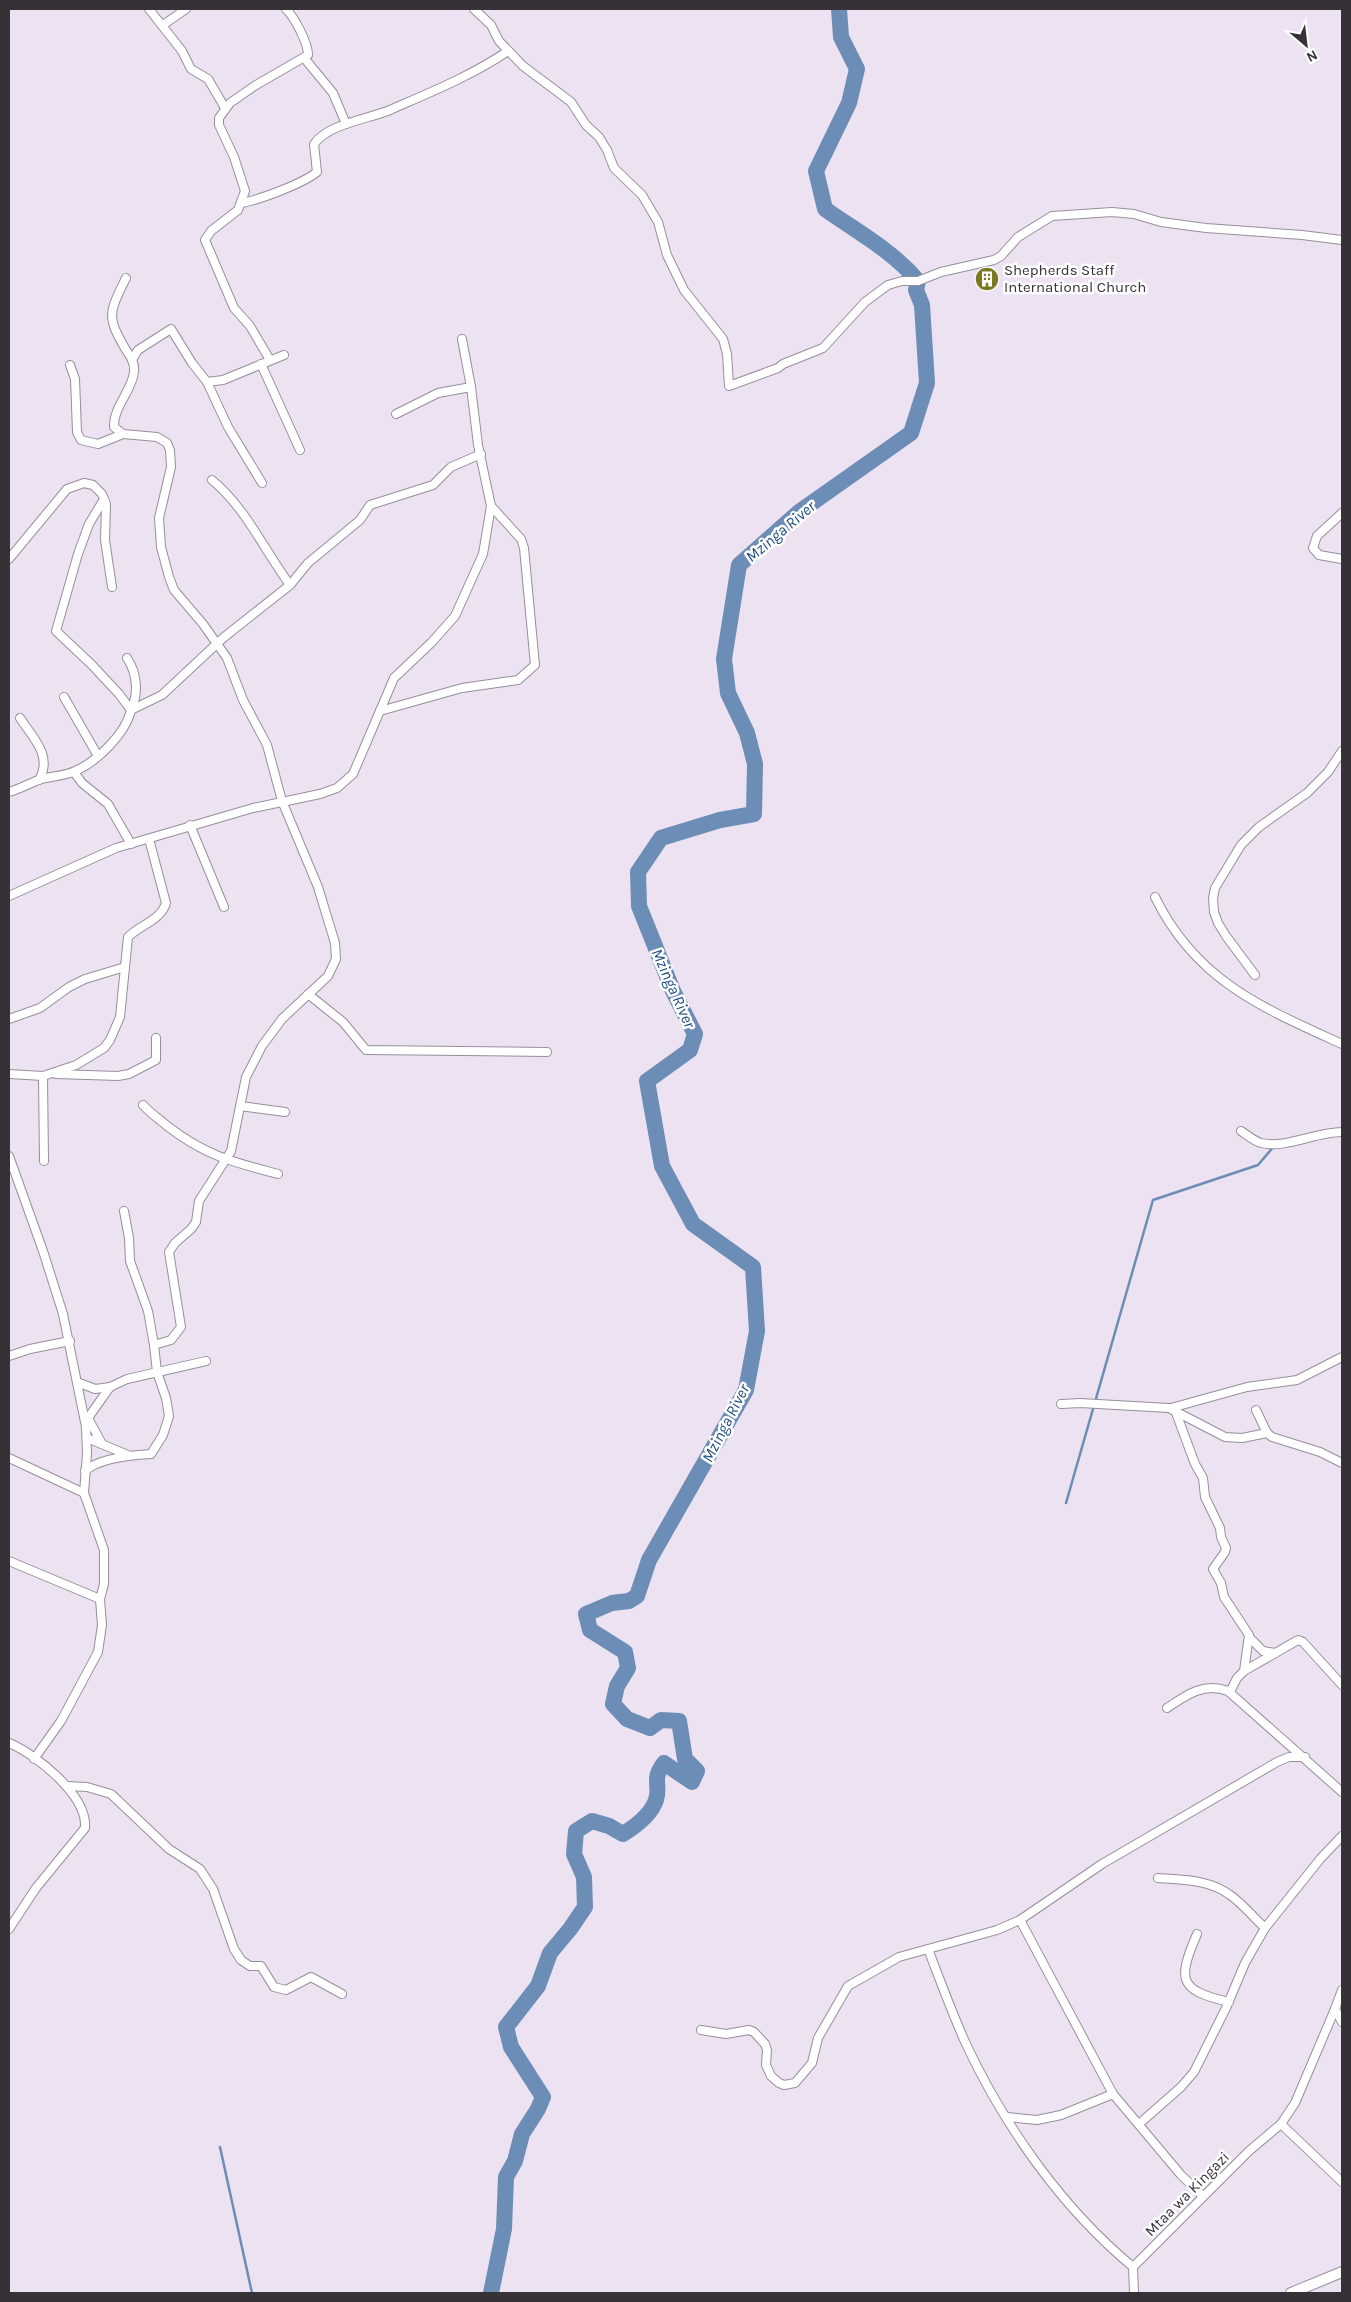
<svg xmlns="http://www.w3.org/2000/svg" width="1351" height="2302" font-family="Karla,sans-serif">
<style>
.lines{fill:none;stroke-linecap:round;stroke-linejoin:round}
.stream{stroke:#6c8db5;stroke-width:2.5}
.river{stroke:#6c8db5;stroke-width:16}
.minor-casing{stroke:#978e9c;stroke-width:10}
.tertiary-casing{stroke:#978e9c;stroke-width:12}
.minor{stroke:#fff;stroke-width:8}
.tertiary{stroke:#fff;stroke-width:10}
.labels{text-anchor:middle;stroke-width:5;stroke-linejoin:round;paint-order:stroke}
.poi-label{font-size:15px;fill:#353137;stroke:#fff;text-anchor:start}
.street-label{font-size:15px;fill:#353137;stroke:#fff}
.water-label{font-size:16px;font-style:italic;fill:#1b4a7e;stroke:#fff}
</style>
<rect width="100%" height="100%" fill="#ede2f1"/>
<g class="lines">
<g class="stream">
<polyline points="1066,1503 1153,1200 1258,1165 1275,1145"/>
<polyline points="220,2147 252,2293"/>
</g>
<path class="river" d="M491 2293 504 2229 506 2177 515 2161 522 2134 538 2109 543 2097 511 2047 506 2027 538 1986 550 1953 570 1929 585 1907 584 1877 574 1854 576 1831 592 1821 609 1826 623 1834C636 1826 651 1815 656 1800 661 1784 651 1780 664 1763L692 1782 697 1771 685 1759 679 1721 661 1720 650 1728 627 1719 613 1704 617 1686 628 1668 625 1652 590 1630 586 1614 612 1603 629 1601 637 1596 649 1560 746 1390 757 1331 753 1267 693 1224 662 1166 647 1081 690 1050 695 1034 673 991 639 906 638 872 661 838 720 820 754 814 755 764 747 733 728 693 724 659 739 565 799 512 911 433 927 383 922 305 916 290 918 281C893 251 856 231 825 209L816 171 849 103 857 69 841 37 839 9"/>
<g class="minor-casing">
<g id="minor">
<polyline points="149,9 182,51 191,69 208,79 225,108"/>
<polyline points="474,9 491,25 499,41 523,66 571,102 586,125 599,137 607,150 614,168 642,195 658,222 667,255 684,290 723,339 727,354 729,386 778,368 783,364 823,348 865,302 888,285 902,281 918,281 941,272 994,260 1001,256 1018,237 1052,216 1112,212 1134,214 1161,222 1206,228 1302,235 1342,240"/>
<polyline points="163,25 186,9"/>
<polyline points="305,59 333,93 346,124"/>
<path d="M242 203C261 199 302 184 317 172L314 144C328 124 368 119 390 110 431 92 471 76 508 51"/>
<polyline points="132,360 138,350 171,329 192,363 207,382 223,380 284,355"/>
<path d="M270 360 250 326 234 308 205 240 211 231 238 210 245 191 234 157 219 125V118L230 103 256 85 308 55C308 43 295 18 286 9"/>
<polyline points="261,364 300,450"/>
<polyline points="70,365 75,379 77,432 81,440 98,444 123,434"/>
<polyline points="207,382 228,427 262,483"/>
<polyline points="396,414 438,393 471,387"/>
<path d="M212 480C246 508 264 550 290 585"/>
<path d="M104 499 89 524 78 554 56 631 92 665 119 694 131 710C139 693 137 673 127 658"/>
<polyline points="1342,513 1317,536 1313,548 1319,555 1342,559"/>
<polyline points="9,559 67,489 84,483 93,485 102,494 106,504 105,540 112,587"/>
<polyline points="64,697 98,756"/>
<polyline points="380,711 462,688 518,680 535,665 524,548 521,539 491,506"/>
<path d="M20 718C33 738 53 756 39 780"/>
<polyline points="74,772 82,783 108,804 131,844"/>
<path d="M9 792C20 789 30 783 41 779 52 776 65 776 75 771 97 762 126 733 131 710L162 695 223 638 290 585 308 563 360 520 370 505 433 485 451 467 481 454"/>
<polyline points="190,825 224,907"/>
<polyline points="9,896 116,848 253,808 320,794 337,788 353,774 394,678 432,642 455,616 483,554 491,506 478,445 471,387 462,339"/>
<path d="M1155 897C1196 981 1263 1008 1342 1044"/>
<polyline points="1255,975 1226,936 1218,923 1214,912 1213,898 1215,888 1241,845 1259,827 1307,793 1328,772 1342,751"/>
<polyline points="308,994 343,1022 366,1050 547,1052"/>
<polyline points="9,1019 40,1008 69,987 85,979 125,967"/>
<path d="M9 1074 43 1076 76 1065 104 1048 110 1040 120 1017 128 937C140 925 161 920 166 903L149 839"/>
<polyline points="56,1074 118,1076 129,1074 156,1060 156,1038"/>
<polyline points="43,1076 44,1161"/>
<path d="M143 1105C150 1113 158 1118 166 1125 204 1155 232 1162 278 1174"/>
<polyline points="240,1106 285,1112"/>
<path d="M1241 1131C1247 1135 1254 1141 1261 1143 1285 1149 1316 1132 1342 1132"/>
<polyline points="9,1156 43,1251 63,1314 86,1427"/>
<polyline points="124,1211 129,1238 130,1261 148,1311 154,1345"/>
<polyline points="9,1356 30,1349 70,1341"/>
<polyline points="77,1382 95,1389 110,1387"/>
<polyline points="1061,1404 1080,1403 1169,1408 1225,1437 1242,1438 1267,1433"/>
<polyline points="1171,1408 1247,1387 1297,1380 1342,1357"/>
<polyline points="1175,1410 1195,1464 1203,1478 1205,1497 1220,1528 1221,1537 1226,1548 1225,1552 1213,1569 1221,1583 1224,1597 1249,1635 1244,1671"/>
<polyline points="1256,1410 1267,1433 1272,1437 1320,1452 1342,1463"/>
<polyline points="88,1418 102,1444"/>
<polyline points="87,1438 128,1455"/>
<polyline points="9,1458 84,1493 104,1550 104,1584 100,1599 102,1625 98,1652 61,1721 34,1759"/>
<path d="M85 1471C99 1458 133 1455 151 1454L163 1435 169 1416 166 1398 157 1372 154 1345 171 1340 181 1327 169 1252 175 1243 191 1229 196 1222 199 1201 231 1151 246 1077 262 1046 282 1019 328 976 336 959 335 943 318 887 282 801 267 745 243 700 227 658 203 624 174 590 169 577 161 547 159 518 171 467 170 450 167 443 157 437 123 434 114 427C113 407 132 391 134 372 135 363 131 357 126 350 106 316 109 313 126 278"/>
<polyline points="84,1493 87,1454 86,1427 88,1418 110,1387 127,1379 206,1361"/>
<polyline points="9,1561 100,1599"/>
<polyline points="1250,1638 1263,1651 1275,1653"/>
<polyline points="1230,1692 1237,1678 1244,1671 1298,1640 1303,1642 1342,1685"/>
<path d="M1167 1708C1186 1695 1204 1682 1228 1691L1342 1792"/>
<path d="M9 1743C36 1754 88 1796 85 1828L36 1888 9 1929"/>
<polyline points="67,1786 87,1787 111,1794 169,1849 200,1869 213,1889 234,1949 241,1960 250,1966 261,1966 274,1987 286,1990 311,1977 342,1994"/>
<path d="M1158 1878C1182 1880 1209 1879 1230 1895 1242 1903 1254 1918 1265 1928"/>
<polyline points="1020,1920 1113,2094 1181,2175 1203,2196"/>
<path d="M1197 1934C1178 1979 1177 1990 1229 2002"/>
<path d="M928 1949C940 1980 952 2013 966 2044 1005 2127 1062 2208 1133 2267"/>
<polyline points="1342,1990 1335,2009 1342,2022"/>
<polyline points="1335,2009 1295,2103 1281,2124 1342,2182"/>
<polyline points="701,2030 726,2034 749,2030 754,2032 765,2044 767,2050 766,2065 771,2076 779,2083 784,2085 795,2083 812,2063 818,2038 848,1986 899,1957 997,1930 1020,1920 1102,1864 1277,1762 1289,1757 1305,1757"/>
<polyline points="1007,2117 1037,2120 1061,2115 1113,2094"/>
<polyline points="1139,2124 1181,2087 1194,2072 1226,2008 1245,1963 1265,1928 1321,1858 1342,1836"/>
<polyline points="1134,2293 1133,2267 1249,2151 1281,2124"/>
</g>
</g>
<g class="tertiary-casing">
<polyline id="tertiary" points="1291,2293 1342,2272"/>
</g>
<use href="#minor" class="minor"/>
<use href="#tertiary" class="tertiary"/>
</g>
<defs>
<g id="building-disc" transform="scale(1.25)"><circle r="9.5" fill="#7a7a22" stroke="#fff"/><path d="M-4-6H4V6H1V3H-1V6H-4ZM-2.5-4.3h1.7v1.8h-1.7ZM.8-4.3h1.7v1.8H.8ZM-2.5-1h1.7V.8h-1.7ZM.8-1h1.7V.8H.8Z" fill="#fff"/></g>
</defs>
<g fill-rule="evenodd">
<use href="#building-disc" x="987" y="279"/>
</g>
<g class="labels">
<g class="poi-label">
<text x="1004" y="275">Shepherds Staff<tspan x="1004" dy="17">International Church</tspan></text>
</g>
<g class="street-label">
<text transform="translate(1187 2194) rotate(-45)" y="5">Mtaa wa Kingazi</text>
</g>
<g class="water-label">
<text transform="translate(780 531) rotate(-40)" y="6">Mzinga River</text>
<text transform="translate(674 988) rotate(66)" y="6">Mzinga River</text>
<text transform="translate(725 1423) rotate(-63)" y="6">Mzinga River</text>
</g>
</g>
<rect width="1351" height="2302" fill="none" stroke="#353137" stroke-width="20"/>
<g transform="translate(1306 45) rotate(152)" stroke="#ffffff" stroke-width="4" paint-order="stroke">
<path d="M0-4L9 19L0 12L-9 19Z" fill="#353137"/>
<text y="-8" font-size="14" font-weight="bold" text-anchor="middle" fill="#353137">N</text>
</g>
</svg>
